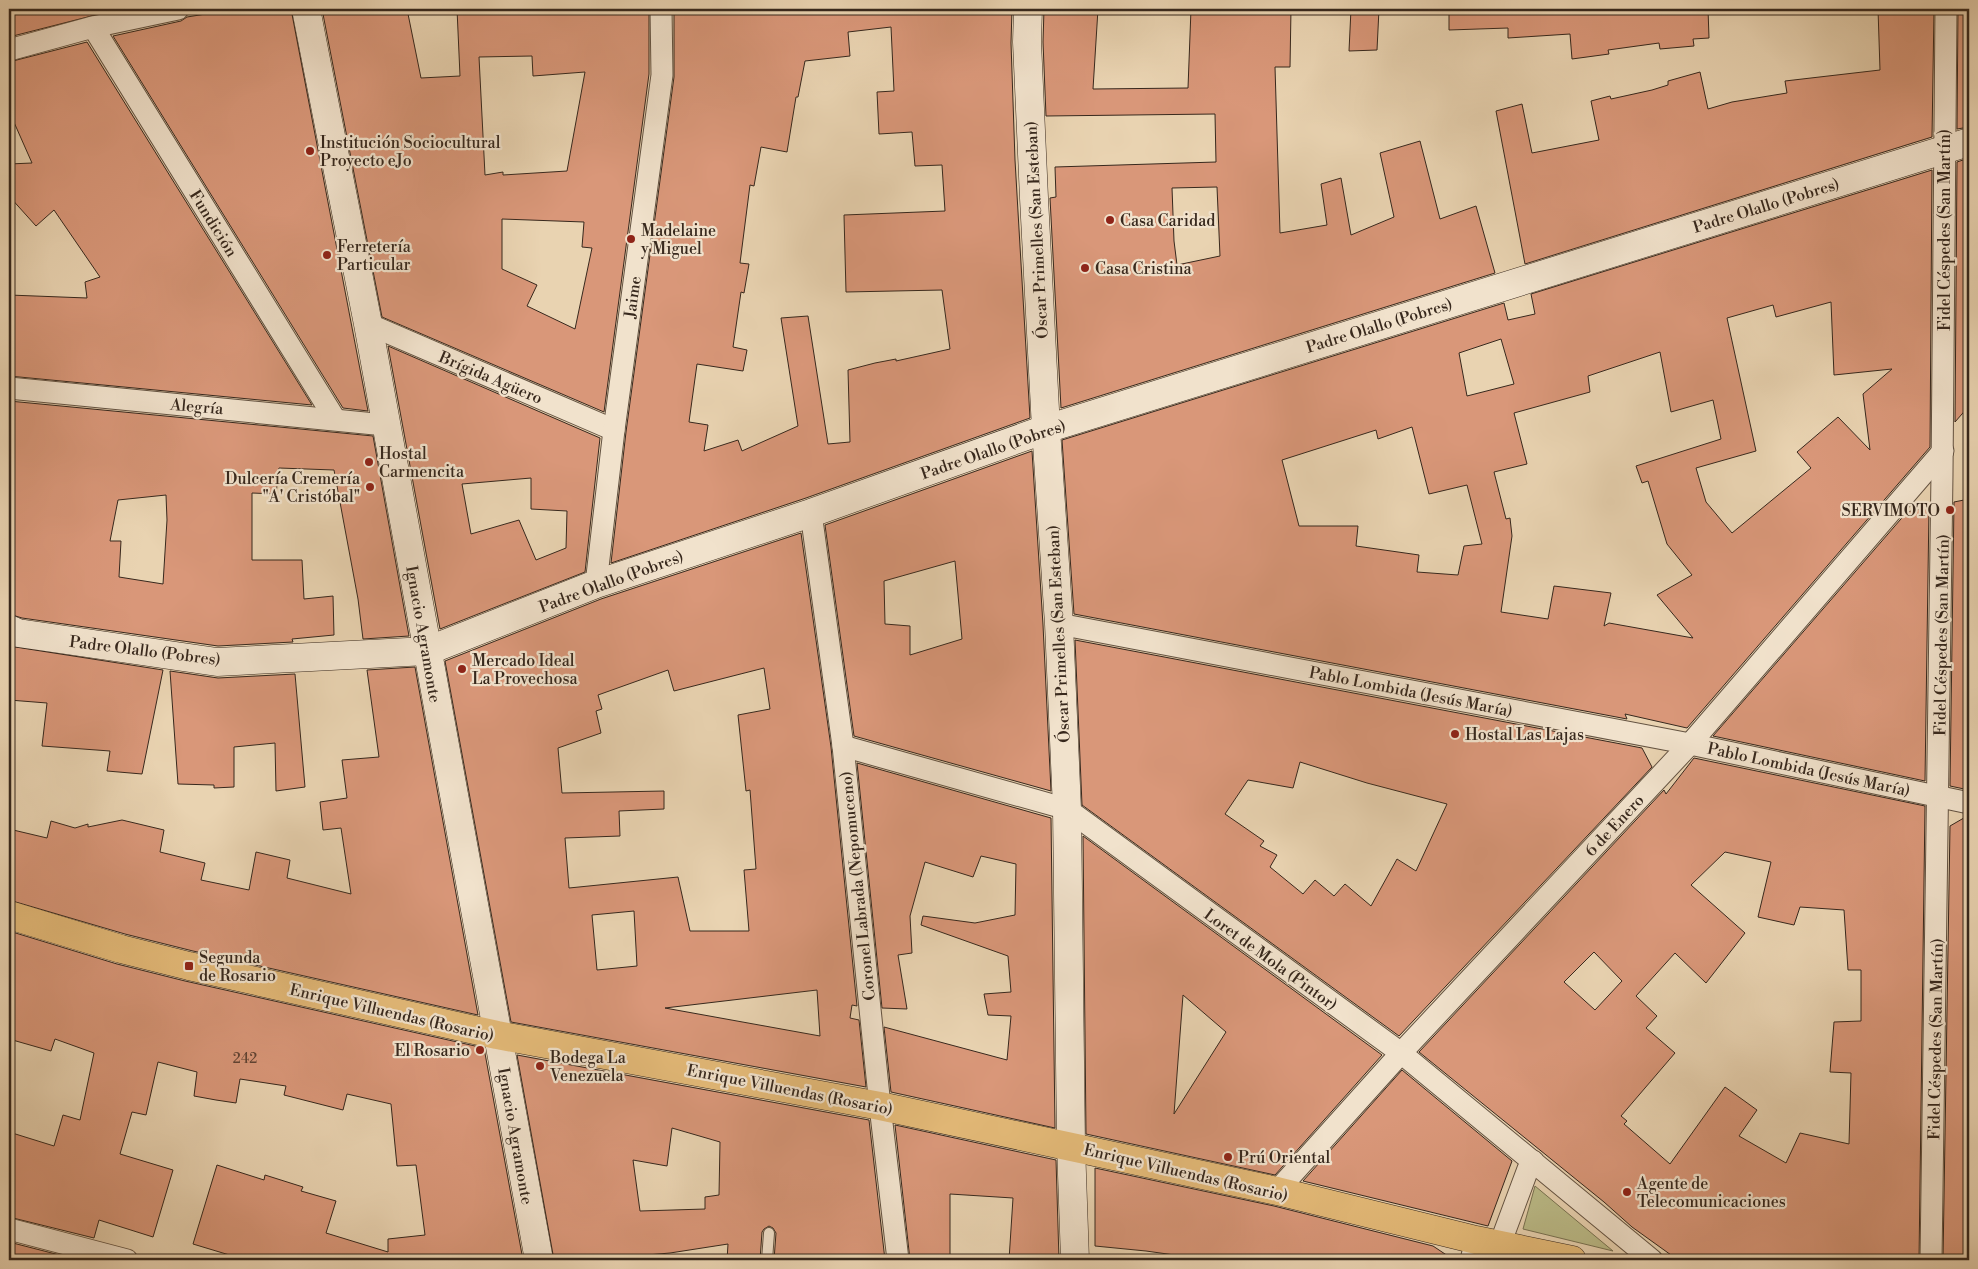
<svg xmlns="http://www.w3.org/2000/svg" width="1978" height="1269" font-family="'Libre Bodoni',serif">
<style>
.green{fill:#bb8;stroke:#797252}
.building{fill:#d99779;stroke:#37281d;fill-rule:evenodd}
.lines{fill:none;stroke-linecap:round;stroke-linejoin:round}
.lane-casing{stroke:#645342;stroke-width:12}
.street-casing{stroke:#645342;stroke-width:23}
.secondary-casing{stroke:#37281d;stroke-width:29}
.primary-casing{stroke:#37281d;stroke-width:29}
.lane{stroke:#f1e2cc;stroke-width:10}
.street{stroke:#f1e2cc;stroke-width:21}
.secondary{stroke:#f1e2cc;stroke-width:28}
.primary{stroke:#e4ba78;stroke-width:28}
.poi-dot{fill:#8f2418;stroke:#f1e2cc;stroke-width:2}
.labels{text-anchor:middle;stroke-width:4.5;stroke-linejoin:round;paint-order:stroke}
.number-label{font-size:14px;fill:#604434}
.poi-label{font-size:16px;fill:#37281d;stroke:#f1e2cc;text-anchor:start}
.street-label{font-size:16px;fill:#37281d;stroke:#f1e2cc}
</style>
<rect width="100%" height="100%" fill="#e9d3b1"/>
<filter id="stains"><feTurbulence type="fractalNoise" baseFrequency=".004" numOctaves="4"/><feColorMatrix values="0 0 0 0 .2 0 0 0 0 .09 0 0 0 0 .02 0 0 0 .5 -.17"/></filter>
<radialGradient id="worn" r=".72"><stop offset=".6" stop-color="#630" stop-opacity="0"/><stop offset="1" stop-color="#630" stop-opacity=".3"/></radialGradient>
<polygon class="green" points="1535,1186 1613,1251 1523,1229"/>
<g class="building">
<polygon points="9,9 119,9 9,37"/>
<polygon points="237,9 291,9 368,411 343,408 113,36 181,21 187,17"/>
<path d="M322 9H407L421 78 460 76 457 9H649V74L604 412 382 317ZM532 56 533 76 585 72 567 171 503 175V172L485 175 479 57ZM502 219 584 222 582 247 592 248 575 329 527 306 537 285 502 269Z"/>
<path d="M674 9H1012L1011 43 1015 160 1030 418 806 498 611 563 626 432 674 77ZM891 27 894 91 877 92 879 134 912 132 915 166 942 165 945 211 844 215 846 292 942 290 950 349 896 361V359L875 363 848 370 850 442 828 444 808 316 781 318 798 426 742 451 738 440 704 451 708 425 689 422 697 364 743 371 747 350 733 347 741 292 744 293 749 264 740 263 750 185 754 186 761 147 787 152 796 97H798L805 61 850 56 848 32Z"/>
<path d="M1044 9H1098L1093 89 1188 88 1191 9H1291L1290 67H1275L1280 233 1327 225 1321 184 1341 178 1351 235 1394 217 1380 153 1420 141 1440 219 1476 206 1495 273 1061 408 1050 198 1056 197 1055 167 1216 162 1215 114 1046 116 1043 42ZM1217 187 1220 256 1177 265 1174 241 1172 188Z"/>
<polygon points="1351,9 1379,9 1377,50 1349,51"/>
<polygon points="1449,9 1708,9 1709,38 1693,39 1694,46 1660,49 1659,43 1608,50 1609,54 1572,59 1570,34 1508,38 1508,28 1449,30"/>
<polygon points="1878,9 1934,9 1932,137 1525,264 1496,111 1522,104 1532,153 1599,140 1591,101 1610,96 1611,99 1652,90 1668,85 1668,81 1700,72 1708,109 1732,102 1787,93 1785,81 1880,70"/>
<polygon points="1958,9 1969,9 1969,127 1957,129"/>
<polygon points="87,42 312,405 9,376 9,295 87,298 85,282 100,277 54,210 36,226 9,196 9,164 32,163 9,111 9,62"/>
<polygon points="1969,158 1969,406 1955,422 1957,162"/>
<path d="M1932 170 1930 447 1687 728 1625 714 1627 719 1074 614 1062 440 1504 303 1508 320 1535 314 1531 294ZM1831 302 1834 375 1892 369 1863 394 1870 450 1838 417 1797 452 1811 468 1732 533 1706 502 1696 468 1756 451 1727 318 1773 305 1776 317ZM1501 339 1514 384 1467 396 1459 353ZM1660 352 1671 412 1713 400 1721 439 1636 466 1642 483 1648 481 1667 544 1692 575 1657 595 1693 638 1609 623 1604 626 1611 593 1554 586 1548 619 1501 612 1512 536 1510 518 1506 519 1494 472 1527 464 1514 413 1590 392 1588 376ZM1412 427 1429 494 1467 485 1482 544 1464 546 1458 575 1417 572 1419 555 1356 546 1358 526H1299L1282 460 1376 430 1378 439Z"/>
<path d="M388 346 600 438 585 572 440 629ZM531 478V509L567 511 566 548 536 560 519 520 471 534 462 484Z"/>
<path d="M9 401 373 436 409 636 363 639 358 599 334 470 279 468 276 494 252 493V560H302L304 599 333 596 334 635 292 639 293 642 218 646 22 618 9 614ZM166 495 167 520 163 584 119 577 121 541H110L118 500Z"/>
<path d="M1032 451 1043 625 1051 791 854 736 825 525ZM955 561 962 639 910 655V626L885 624 884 581Z"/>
<polygon points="1969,499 1969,790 1950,786 1954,502"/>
<polygon points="1929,507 1925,781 1713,736 1907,512"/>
<path d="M801 533 831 747 857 1006 852 1005 850 1018 859 1020 866 1087 511 1022 445 661 601 599ZM764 668 770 709 738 715 746 791 750 790 756 869 744 870 749 931H690L678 877 569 888 565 838 620 836 619 811 664 809V791L562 793 558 748 601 733 596 711 602 709 598 695 668 670 674 691ZM634 911 637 966 597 970 592 915ZM817 990 820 1036 665 1008Z"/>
<path d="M1075 640 1642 748 1652 767 1399 1036 1082 805ZM1300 762 1367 783 1447 804 1416 871 1397 859 1371 906 1345 884 1334 896 1315 880 1303 894 1270 867 1277 855 1260 846 1264 841 1225 814 1248 780 1293 788Z"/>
<polygon points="9,646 163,670 142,774 107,771 110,751 42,746 47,703 9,700"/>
<polygon points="415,667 478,1015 193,951 125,934 9,900 9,829 47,838 51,821 75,828 88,824 88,827 122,820 164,830 160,852 205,863 201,880 249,890 256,852 290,860 287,878 351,894 341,828 323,830 320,802 347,798 342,760 379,757 367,670"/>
<polygon points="170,671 218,678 295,674 305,787 276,791 275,743 234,747 234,787 214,788 214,785 178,784"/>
<path d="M1694 758 1925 806 1919 1260H1678L1632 1227 1604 1202 1419 1052 1664 790 1666 794ZM1725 852 1771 862 1758 917 1794 925 1800 907 1844 910 1848 970H1861V1021L1834 1022 1830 1072 1851 1073 1849 1144 1800 1133 1786 1163 1739 1136 1757 1110 1725 1087 1670 1164 1624 1124 1627 1121 1621 1116 1675 1053 1646 1028 1657 1016 1636 996 1675 953 1706 983 1745 933 1691 885ZM1594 952 1622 981 1595 1010 1564 982Z"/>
<polygon points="857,763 1051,818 1055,1128 891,1092 884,1027 1007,1060 1011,1016 988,1015 984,994 1011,992 1008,956 921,925 923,916 975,923 1015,915 1016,864 981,856 973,877 925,862 910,916 912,953 898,955 907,1009 882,1008"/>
<polygon points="1969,815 1969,1260 1943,1260 1950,826"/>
<path d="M1083 836 1382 1055 1275 1175 1086 1134ZM1183 995 1226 1032 1174 1114Z"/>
<polygon points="9,931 117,964 185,981 484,1048 523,1260 246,1260 193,1244 217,1165 264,1180 265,1175 303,1187 301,1191 336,1201 326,1233 388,1252 388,1239 425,1235 416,1165 397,1166 391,1104 347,1094 343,1110 284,1095 286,1086 240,1079 236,1103 216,1100 194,1096 197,1072 158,1062 146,1115 132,1112 120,1154 173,1170 153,1237 99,1220 94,1238 9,1217 9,1132 54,1146 63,1115 80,1120 94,1053 55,1039 51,1051 9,1039"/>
<path d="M517 1055 869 1120 885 1260H817V1257L774 1260 776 1233 773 1228 769 1226 764 1229 762 1232 760 1260H727L728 1244 670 1253 590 1260H554ZM672 1128 720 1142 719 1195 705 1197V1209L640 1211 633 1160 667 1166Z"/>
<polygon points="1402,1070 1512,1161 1488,1226 1303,1181"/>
<polygon points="895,1125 1056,1160 1059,1260 1009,1260 1013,1198 950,1194 950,1260 910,1260"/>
<polygon points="1095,1168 1274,1206 1433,1246 1454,1260 1195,1260 1196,1258 1146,1251 1095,1246"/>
<polygon points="9,1242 79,1260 9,1260"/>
</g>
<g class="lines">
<g class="lane-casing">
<polyline id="lane" points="767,1260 769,1233"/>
</g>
<g class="street-casing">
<g id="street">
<polyline points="93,27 335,419"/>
<polyline points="9,50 93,27 178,9"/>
<polyline points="368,324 614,430"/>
<polyline points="9,388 385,425"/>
<polyline points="811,513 843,746 880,1106 898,1260"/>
<polyline points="596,584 614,430 662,75 661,9"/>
<polyline points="1059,624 1690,744 1969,803"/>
<polyline points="843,746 1067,809 1401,1053 1652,1260"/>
<polyline points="1277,1191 1401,1053 1690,744 1943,451"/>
<polyline points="9,1229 127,1260"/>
<polyline points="1500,1244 1528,1169 1533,1161"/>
<polyline points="1471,1260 1476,1240"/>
<polyline points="1931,1260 1942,474 1946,9"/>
</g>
</g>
<g class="secondary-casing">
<g id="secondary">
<polyline points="306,9 368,324 539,1260"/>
<polyline points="1028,9 1027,42 1034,198 1046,429 1059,624 1067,809 1071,1146 1075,1260"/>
<polyline points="9,629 18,633 217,662 427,651 596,584 811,513 1046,429 1969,142"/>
</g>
</g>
<g class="primary-casing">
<polyline id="primary" points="9,915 121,949 189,966 497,1035 880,1106 1277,1191 1476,1240 1572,1260"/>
</g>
<use href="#lane" class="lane"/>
<use href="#street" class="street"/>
<use href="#secondary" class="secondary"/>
<use href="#primary" class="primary"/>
</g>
<g class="poi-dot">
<circle cx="310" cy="151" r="5"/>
<circle cx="1110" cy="220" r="5"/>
<circle cx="631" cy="239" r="5"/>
<circle cx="327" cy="255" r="5"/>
<circle cx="1085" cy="268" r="5"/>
<circle cx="369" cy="462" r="5"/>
<circle cx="370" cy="487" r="5"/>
<circle cx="1950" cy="510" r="5"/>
<circle cx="462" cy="669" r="5"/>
<circle cx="1455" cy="734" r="5"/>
<rect x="184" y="961" width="10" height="10" rx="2.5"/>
<circle cx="480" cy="1050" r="5"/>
<circle cx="540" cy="1066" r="5"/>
<circle cx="1228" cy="1157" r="5"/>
<circle cx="1627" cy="1192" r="5"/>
</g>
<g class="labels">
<g class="number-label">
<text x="245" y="1063">242</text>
</g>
<g class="poi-label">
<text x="320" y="148">Institución Sociocultural<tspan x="320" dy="18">Proyecto eJo</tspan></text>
<text x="1120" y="226">Casa Caridad</text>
<text x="641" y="236">Madelaine<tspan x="641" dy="18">y Miguel</tspan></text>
<text x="337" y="252">Ferretería<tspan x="337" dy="18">Particular</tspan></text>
<text x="1095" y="274">Casa Cristina</text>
<text x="379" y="459">Hostal<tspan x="379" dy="18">Carmencita</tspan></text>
<text x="360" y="484" text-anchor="end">Dulcería Cremería<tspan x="360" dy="18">"A' Cristóbal"</tspan></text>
<text x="1940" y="516" text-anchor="end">SERVIMOTO</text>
<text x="472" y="666">Mercado Ideal<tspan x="472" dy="18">La Provechosa</tspan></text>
<text x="1465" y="740">Hostal Las Lajas</text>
<text x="199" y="963">Segunda<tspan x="199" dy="18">de Rosario</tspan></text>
<text x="470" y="1056" text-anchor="end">El Rosario</text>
<text x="550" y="1063">Bodega La<tspan x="550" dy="18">Venezuela</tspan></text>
<text x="1238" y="1163">Prú Oriental</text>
<text x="1637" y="1189">Agente de<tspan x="1637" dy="18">Telecomunicaciones</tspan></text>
</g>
<g class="street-label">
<text transform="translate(1766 205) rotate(-17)" y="6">Padre Olallo (Pobres)</text>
<text transform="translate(214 223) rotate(58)" y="6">Fundición</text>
<text transform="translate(1036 230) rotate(-93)" y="6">Óscar Primelles (San Esteban)</text>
<text transform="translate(1944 230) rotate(-90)" y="6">Fidel Céspedes (San Martín)</text>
<text transform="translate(632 297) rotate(-82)" y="6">Jaime</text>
<text transform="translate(1379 325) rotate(-17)" y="6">Padre Olallo (Pobres)</text>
<text transform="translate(491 377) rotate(23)" y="6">Brígida Agüero</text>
<text transform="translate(197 406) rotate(5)" y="6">Alegría</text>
<text transform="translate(993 449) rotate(-19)" y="6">Padre Olallo (Pobres)</text>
<text transform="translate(611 581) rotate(-20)" y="6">Padre Olallo (Pobres)</text>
<text transform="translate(424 634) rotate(80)" y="6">Ignacio Agramonte</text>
<text transform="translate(1058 634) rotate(-93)" y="6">Óscar Primelles (San Esteban)</text>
<text transform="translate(1941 635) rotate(-89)" y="6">Fidel Céspedes (San Martín)</text>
<text transform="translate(145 650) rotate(7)" y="6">Padre Olallo (Pobres)</text>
<text transform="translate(1411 691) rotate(11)" y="6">Pablo Lombida (Jesús María)</text>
<text transform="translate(1809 769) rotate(12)" y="6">Pablo Lombida (Jesús María)</text>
<text transform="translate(1614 825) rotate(-47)" y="6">6 de Enero</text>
<text transform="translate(857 886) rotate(-96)" y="6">Coronel Labrada (Nepomuceno)</text>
<text transform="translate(1271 959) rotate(36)" y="6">Loret de Mola (Pintor)</text>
<text transform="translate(392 1012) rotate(13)" y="6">Enrique Villuendas (Rosario)</text>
<text transform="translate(1935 1039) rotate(-89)" y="6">Fidel Céspedes (San Martín)</text>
<text transform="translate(790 1089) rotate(11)" y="6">Enrique Villuendas (Rosario)</text>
<text transform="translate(516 1136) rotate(80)" y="6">Ignacio Agramonte</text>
<text transform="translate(1186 1172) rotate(13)" y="6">Enrique Villuendas (Rosario)</text>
</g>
</g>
<rect width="1978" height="1269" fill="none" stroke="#e9d3b1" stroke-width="30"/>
<rect x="10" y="10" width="1958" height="1249" fill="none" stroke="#37281d" stroke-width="2.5"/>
<rect x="15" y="15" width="1948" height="1239" fill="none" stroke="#37281d"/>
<rect width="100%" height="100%" filter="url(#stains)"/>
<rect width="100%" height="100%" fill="url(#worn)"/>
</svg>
